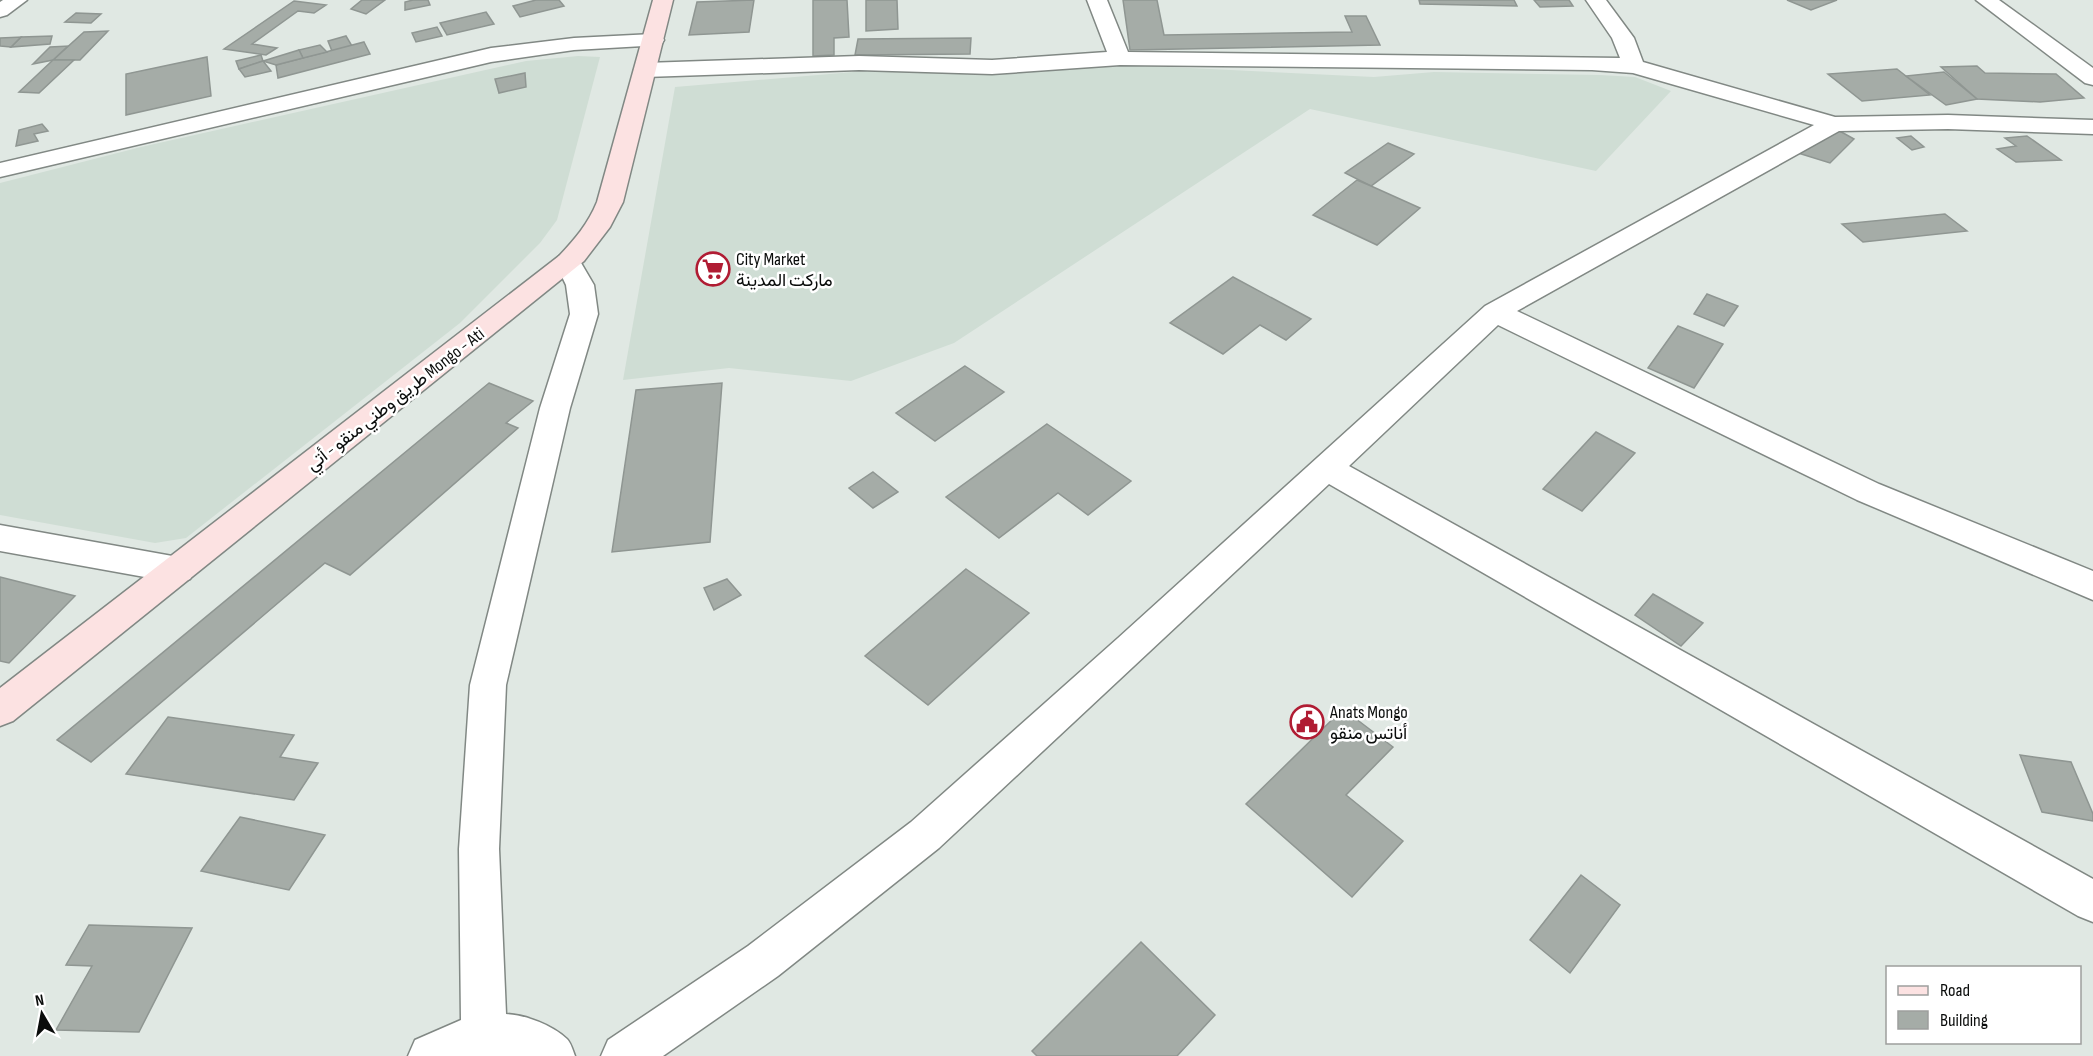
<svg xmlns="http://www.w3.org/2000/svg" width="2093" height="1056" font-family="'Sofia Sans Condensed',Vazirmatn,sans-serif">
<style>
.built{fill:#cfddd4}
.building{fill:#a5aca7;stroke:#8f9692;stroke-width:1.5}
.lines{fill:none;stroke-linecap:round;stroke-linejoin:round}
.street-casing{stroke:#818884;stroke-width:3}
.secondary-casing{stroke:#818884;stroke-width:3}
.street{fill:#fff;fill-rule:evenodd}
.secondary{fill:#fce2e2;fill-rule:evenodd}
.labels{text-anchor:middle;stroke-width:5;stroke-linejoin:round;paint-order:stroke}
.poi-label{font-size:18px;fill:#0a0c0b;stroke:#fff;text-anchor:start}
.street-label{font-size:18px;fill:#0a0c0b;stroke:#fff}
</style>
<rect width="100%" height="100%" fill="#e0e8e3"/>
<g class="built">
<polygon points="578,56 600,57 557,220 540,243 460,323 186,538 155,543 0,515 0,183 141,147 526,61"/>
<polygon points="1107,64 1374,77 1434,72 1600,75 1635,77 1671,91 1596,171 1310,109 954,343 851,381 729,368 623,380 675,87 865,71"/>
</g>
<g class="building">
<polygon points="362,0 385,0 366,14 351,9"/>
<polygon points="413,0 428,0 430,5 405,10 405,2"/>
<polygon points="536,0 559,0 564,6 520,17 513,6"/>
<polygon points="754,0 749,32 689,35 697,2"/>
<polygon points="813,0 847,0 849,37 834,38 834,55 813,56"/>
<polygon points="866,0 897,0 898,29 866,31"/>
<polygon points="1123,0 1157,0 1164,35 1352,32 1345,16 1366,16 1380,45 1130,50"/>
<polygon points="1419,0 1514,0 1517,6 1420,4"/>
<polygon points="1534,0 1569,0 1573,6 1540,7"/>
<polygon points="1787,0 1837,0 1811,10"/>
<polygon points="294,1 326,5 314,13 298,11 252,44 277,48 266,55 224,49"/>
<polygon points="486,12 494,24 447,35 440,23"/>
<polygon points="76,13 101,14 91,23 65,22"/>
<polygon points="437,27 442,36 416,42 412,33"/>
<polygon points="108,31 80,60 53,60 84,32"/>
<polygon points="52,36 50,44 11,47 21,37"/>
<polygon points="346,36 352,46 332,51 328,41"/>
<polygon points="21,37 11,47 0,46 0,38"/>
<polygon points="971,38 970,54 855,55 858,39"/>
<polygon points="364,42 370,54 278,78 276,65"/>
<polygon points="320,45 327,52 303,58 299,50"/>
<polygon points="68,46 53,60 33,64 50,47"/>
<polygon points="299,50 303,58 276,65 263,61"/>
<polygon points="261,55 263,61 239,69 236,61"/>
<polygon points="207,57 211,96 126,115 126,74"/>
<polygon points="53,60 74,60 39,93 19,92"/>
<polygon points="263,61 271,71 245,77 239,69"/>
<polygon points="1977,66 1985,73 2056,74 2084,98 2040,102 1977,99 1941,67"/>
<polygon points="1897,69 1930,95 1862,101 1828,74"/>
<polygon points="1944,72 1977,99 1946,105 1906,76"/>
<polygon points="525,73 526,87 499,93 495,79"/>
<polygon points="42,124 48,131 34,134 38,141 16,146 19,130"/>
<polygon points="1836,129 1854,139 1830,163 1798,153"/>
<polygon points="1911,136 1924,147 1912,150 1897,138"/>
<polygon points="2027,136 2061,160 2016,162 1997,149 2016,146 2005,138"/>
<polygon points="1388,143 1414,154 1371,186 1345,173"/>
<polygon points="1357,180 1371,186 1420,208 1377,245 1313,215"/>
<polygon points="1945,214 1967,231 1863,242 1842,224"/>
<polygon points="1233,277 1311,319 1286,340 1260,325 1223,354 1170,323"/>
<polygon points="1707,294 1738,306 1724,326 1694,314"/>
<polygon points="1678,326 1723,344 1694,388 1648,368"/>
<polygon points="965,366 1004,392 935,441 896,413"/>
<polygon points="489,383 533,401 506,423 518,428 350,575 325,563 91,762 57,740"/>
<polygon points="722,383 710,542 612,552 636,390"/>
<polygon points="1047,424 1131,481 1088,515 1058,493 999,538 946,497"/>
<polygon points="1596,432 1635,453 1582,511 1543,489"/>
<polygon points="873,472 898,492 873,508 849,488"/>
<polygon points="966,569 1029,613 928,705 865,656"/>
<polygon points="0,577 75,596 9,663 0,661"/>
<polygon points="727,579 741,595 714,610 704,588"/>
<polygon points="1653,594 1703,623 1681,646 1635,615"/>
<polygon points="1343,709 1393,747 1346,795 1403,841 1352,897 1246,804"/>
<polygon points="168,717 294,735 280,757 318,763 294,800 126,774"/>
<polygon points="2020,755 2071,762 2093,814 2093,821 2042,812"/>
<polygon points="240,817 325,835 289,890 201,871"/>
<polygon points="1581,875 1620,905 1570,973 1530,940"/>
<polygon points="89,925 192,928 139,1032 56,1030 92,966 66,965"/>
<polygon points="1141,942 1215,1015 1177,1056 1037,1056 1032,1051"/>
</g>
<g class="lines">
<g class="street-casing">
<g id="street">
<polygon points="3,0 27,0 7,15 0,17 0,2"/>
<polygon points="1087,0 1107,0 1128,52 1620,58 1612,38 1586,0 1606,0 1634,38 1643,62 1835,117 1948,115 2093,120 2093,134 1948,129 1839,131 1517,311 1879,484 2093,571 2093,600 1857,500 1498,325 1349,466 2093,879 2093,922 2078,916 1329,484 939,848 778,976 663,1056 601,1056 608,1040 748,946 911,822 1118,638 1485,306 1814,125 1633,73 1592,70 1120,65 992,74 859,70 645,77 637,75 634,70 637,65 645,63 859,56 992,60 1107,52"/>
<polygon points="1976,0 1999,0 2093,68 2093,85 2085,83"/>
<polygon points="653,34 661,35 664,40 661,45 574,50 491,62 0,177 0,163 491,48 574,38"/>
<path d="M568 254 577 256 594 285 598 314 570 408 506 685 499 849 506 1014C526 1015 552 1025 567 1039 571 1043 573 1051 575 1056H408L415 1040 461 1020 459 849 470 685 540 408 570 314 566 285 555 262 559 256Z"/>
<polygon points="0,525 178,557 190,561 195,570 190,579 178,583 0,551"/>
</g>
</g>
<g class="secondary-casing">
<path id="secondary" d="M653 0H673L623 202 610 227 584 261 13 721 0 726V688L559 256C575 239 588 224 597 202Z"/>
</g>
<use href="#street" class="street"/>
<use href="#secondary" class="secondary"/>
</g>
<defs>
<g id="supermarket-ring" transform="scale(1.725)"><circle r="9.5" fill="#fff" stroke="#b01c33" stroke-width="1.5"/><path d="M-6-5.5h2.5l.6 2H6L4.5 2H-2.5L-4.4-4H-6ZM-1.5 3.2a1.3 1.3 0 1 0 .1 0ZM3 3.2a1.3 1.3 0 1 0 .1 0Z" fill="#b01c33"/></g>
<g id="civic-ring" transform="scale(1.725)"><circle r="9.5" fill="#fff" stroke="#b01c33" stroke-width="1.5"/><path d="M-.6-6.5H3V-4.5H.6V-3L4-1V1h2V6H-6V1h2V-1L-.6-3ZM-1.2 2.5V6h2.4V2.5Z" fill="#b01c33"/></g>
</defs>
<g fill-rule="evenodd">
<use href="#supermarket-ring" x="713" y="269"/>
<use href="#civic-ring" x="1307" y="722"/>
</g>
<g class="labels">
<g class="poi-label">
<text x="736" y="265">City Market<tspan x="736" dy="21">ماركت المدينة</tspan></text>
<text x="1330" y="718">Anats Mongo<tspan x="1330" dy="21">أناتس منقو</tspan></text>
</g>
<g class="street-label">
<text transform="translate(395 399) rotate(-38)" y="6">طريق وطني منقو - أتي Mongo - Ati</text>
</g>
</g>
<rect x="1886" y="966" width="195" height="78" fill="#ffffff" stroke="#9d9e9d" stroke-width="1.5"/>
<rect x="1898" y="986" width="30" height="9" fill="#fce2e2" stroke="#9d9e9d" stroke-width="1.5"/>
<text x="1940" y="996" font-size="18" fill="#0a0c0b">Road</text>
<rect x="1898" y="1011" width="30" height="18" fill="#a5aca7" stroke="#9d9e9d" stroke-width="1.5"/>
<text x="1940" y="1026" font-size="18" fill="#0a0c0b">Building</text>
<g transform="translate(42 1014) rotate(350)" stroke="#ffffff" stroke-width="4.5" paint-order="stroke">
<path d="M0-4.5L10 22L0 15L-10 22Z" fill="#0a0c0b"/>
<text y="-9" font-size="16" font-weight="bold" text-anchor="middle" fill="#0a0c0b">N</text>
</g>
</svg>
